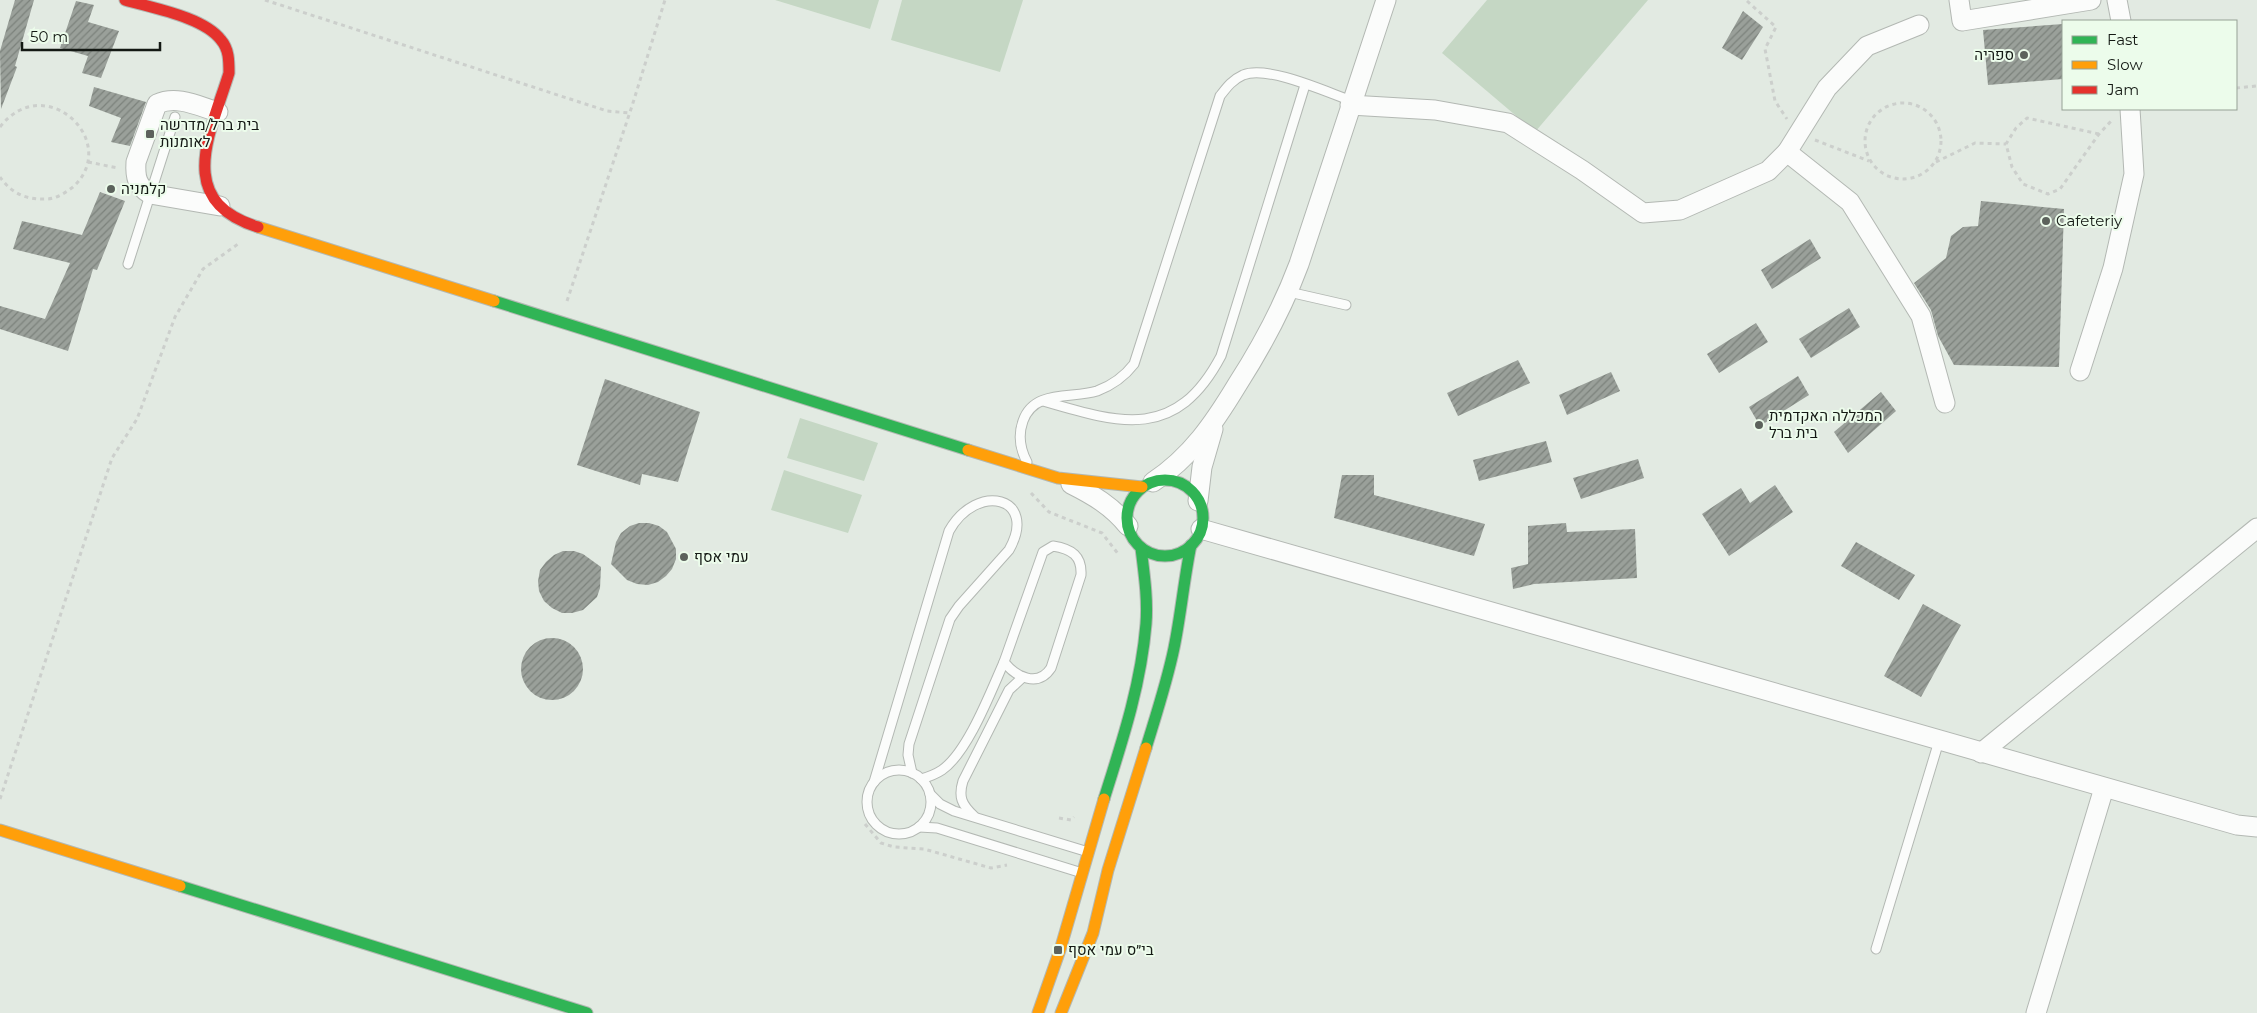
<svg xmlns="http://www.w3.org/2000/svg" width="2257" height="1013" font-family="Montserrat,Heebo,sans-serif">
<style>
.grass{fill:#c5d7c4}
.building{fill:url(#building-hatch)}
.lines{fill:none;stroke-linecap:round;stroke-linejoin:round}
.lane-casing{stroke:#b3b8b3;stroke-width:11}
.street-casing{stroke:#b3b8b3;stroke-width:21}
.fast-casing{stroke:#b3b8b3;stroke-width:13}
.slow-casing{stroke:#b3b8b3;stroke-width:13}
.jam-casing{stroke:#b3b8b3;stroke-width:13}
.path{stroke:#cccfcc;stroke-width:3;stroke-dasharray:4 4;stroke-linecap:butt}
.lane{stroke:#fbfcfb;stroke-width:9}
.street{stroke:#fbfcfb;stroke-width:19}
.fast{stroke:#30b455;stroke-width:11}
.slow{stroke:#ff9f0a;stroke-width:11}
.jam{stroke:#e5322d;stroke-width:11}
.poi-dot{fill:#5c625c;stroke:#ecfceb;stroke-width:2}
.labels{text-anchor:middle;stroke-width:4;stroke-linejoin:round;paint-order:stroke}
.poi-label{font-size:15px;fill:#141914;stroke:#ecfceb;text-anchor:start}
</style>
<defs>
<pattern id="building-hatch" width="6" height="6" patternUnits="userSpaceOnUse" patternTransform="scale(1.25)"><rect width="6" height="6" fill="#9aa09a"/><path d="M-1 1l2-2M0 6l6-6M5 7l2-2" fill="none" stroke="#7c827c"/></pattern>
</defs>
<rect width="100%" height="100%" fill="#e2eae2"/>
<g class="grass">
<polygon points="775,0 879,0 870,29"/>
<polygon points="902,0 1023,0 1000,72 891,40"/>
<polygon points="1487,0 1648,0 1535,132 1442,53"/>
<polygon points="800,418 878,443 864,481 787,458"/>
<polygon points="784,470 862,495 848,533 771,510"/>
</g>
<g class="building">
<polygon points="15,0 34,0 15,66 17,67 1,109 0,51"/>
<polygon points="76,1 94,5 88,22 119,31 101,78 82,73 88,56 60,48"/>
<polygon points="1743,11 1763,27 1742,60 1722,48"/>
<polygon points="2063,24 2063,79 1988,85 1983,30"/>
<polygon points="94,87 146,102 130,146 111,142 121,118 89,106"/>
<polygon points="100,192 125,201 97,270 93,269 68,351 0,329 0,306 45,319 70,263 13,249 22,221 82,235"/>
<polygon points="1981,201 2064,209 2059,367 1954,365 1938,336 1931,310 1914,283 1946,258 1951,236 1963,227 1978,226"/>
<polygon points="1810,239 1821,258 1772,289 1761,270"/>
<polygon points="1849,308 1860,327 1811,358 1799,339"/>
<polygon points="1756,323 1768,342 1719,373 1707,354"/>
<polygon points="1518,360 1530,383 1458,416 1447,393"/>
<polygon points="1611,372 1620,391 1567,415 1559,395"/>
<polygon points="1798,376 1809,395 1760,426 1749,407"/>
<polygon points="605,379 700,412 678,482 642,474 640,485 577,465"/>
<polygon points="1881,392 1896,411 1848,453 1834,432"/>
<polygon points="1546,441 1552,462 1479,481 1473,460"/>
<polygon points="1638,459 1644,478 1581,499 1573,478"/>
<polygon points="1342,475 1374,475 1374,495 1485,524 1474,556 1334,518"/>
<polygon points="1775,485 1793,512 1729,556 1702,514 1741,488 1750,503"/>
<polygon points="639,523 649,523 659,526 667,532 676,549 676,559 672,569 666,576 658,582 648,585 637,584 627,580 611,564 616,542 621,533 630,526"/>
<polygon points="1566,523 1567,532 1635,529 1637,578 1534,584 1513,589 1511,568 1528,564 1528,526"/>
<polygon points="1856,542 1915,575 1899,600 1841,566"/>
<polygon points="563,551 574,551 583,554 601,567 600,588 597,597 583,610 572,613 562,613 552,608 544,601 539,591 538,581 540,570 546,562 554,555"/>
<polygon points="1923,604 1961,625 1921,697 1884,676"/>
<circle cx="552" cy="669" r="31"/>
</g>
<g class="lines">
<g class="lane-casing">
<g id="lane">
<polyline points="128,264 175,117"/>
<polyline points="1289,292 1346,305"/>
<path d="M1043 401C1121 424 1176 441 1221 356L1305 85"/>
<path d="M1027 462C1020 449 1018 435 1023 421 1034 389 1072 399 1097 391 1113 385 1124 377 1134 364L1220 96C1227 87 1232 80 1243 75 1268 65 1326 92 1352 101"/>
<path d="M1053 546C1072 549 1082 556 1081 575L1051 668C1038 688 1016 677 1004 662L1043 552Z"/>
<circle cx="899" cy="802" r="32"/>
<path d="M921 779C928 777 936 774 942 770 968 752 991 691 1004 662"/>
<path d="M874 782 949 531C977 481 1039 497 1009 550L959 606 950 619 909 744 908 755 912 773"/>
<polyline points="930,794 940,804 954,811 1085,851"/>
<path d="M974 816C962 805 958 797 963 781L1009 690 1023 677"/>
<polyline points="919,827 937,828 1079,872"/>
<polyline points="1876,949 1939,741"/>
</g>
</g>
<g class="street-casing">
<g id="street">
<polyline points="1959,0 1962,21 2091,0"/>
<polyline points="2117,0 2121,21"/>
<polyline points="1350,105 1435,110 1508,123 1582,170 1643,213 1680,210 1768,171 1787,152 1827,88 1867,46 1919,25"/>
<path d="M218 112C198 106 177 95 157 104L136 162C135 177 137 186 150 194L220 206"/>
<polyline points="1787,152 1850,202 1921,316 1945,403"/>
<polyline points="2080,371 2113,268 2134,174 2130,109"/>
<path d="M1153 482C1191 457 1214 423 1237 385 1262 346 1283 307 1299 264L1386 0"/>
<path d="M1071 484C1093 495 1112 506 1128 526"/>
<polyline points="1198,501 1202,467 1213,429"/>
<polyline points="1201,529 2237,825 2257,827"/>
<polyline points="1981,753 2257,528"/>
<polyline points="2036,1013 2104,788"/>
</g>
</g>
<g class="fast-casing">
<g id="fast">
<polyline points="494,301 968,450"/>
<circle cx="1165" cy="518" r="38"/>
<path d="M1146 748C1156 715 1167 682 1174 648 1181 614 1184 579 1191 545"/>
<path d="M1104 799C1122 742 1141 685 1146 624 1148 599 1144 573 1141 548"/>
<polyline points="180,886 587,1013"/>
</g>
</g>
<g class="slow-casing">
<g id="slow">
<polyline points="258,227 494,301"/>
<polyline points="968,450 1058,478 1142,487"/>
<polyline points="0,830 180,886"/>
<polyline points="1038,1013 1060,950 1104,799"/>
<polyline points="1061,1013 1093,933 1108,870 1146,748"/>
</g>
</g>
<g class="jam-casing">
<path id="jam" d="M125 0C152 8 204 17 221 40 229 49 229 61 229 73 211 132 173 201 258 227"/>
</g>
<g class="path">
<polyline points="265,0 607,111 629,113"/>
<polyline points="1747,1 1776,27 1765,49 1775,101 1787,119"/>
<polyline points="2236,88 2257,86"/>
<circle cx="1903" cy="141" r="38"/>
<path d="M0 127C45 69 122 142 73 187 65 193 56 199 46 199 26 200 11 193 0 177"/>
<polyline points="2099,134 2027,118 2016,128 2006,144 2012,167 2023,184 2048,194 2060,189 2099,134 2113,119"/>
<polyline points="1815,140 1869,161"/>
<polyline points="88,162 118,168"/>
<polyline points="1936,162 1975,143 2006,144"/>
<polyline points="567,301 632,106 665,0"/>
<polyline points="1031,493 1049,512 1102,533 1119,555"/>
<polyline points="0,799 112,458 137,419 175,317 203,269 238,244"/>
<polyline points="1059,818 1071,820 1074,817"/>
<polyline points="865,824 881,843 894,847 924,849 991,868 1007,865"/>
</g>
<use href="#lane" class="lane"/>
<use href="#street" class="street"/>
<use href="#fast" class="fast"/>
<use href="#slow" class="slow"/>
<use href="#jam" class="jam"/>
</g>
<g class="poi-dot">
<circle cx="2024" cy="55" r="5"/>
<rect x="145" y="129" width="10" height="10" rx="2.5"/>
<circle cx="111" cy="189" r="5"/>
<circle cx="2046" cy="221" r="5"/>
<circle cx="1759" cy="425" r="5"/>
<circle cx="684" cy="557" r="5"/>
<rect x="1053" y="945" width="10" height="10" rx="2.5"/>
</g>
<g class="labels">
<g class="poi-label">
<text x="2014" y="60" text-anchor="end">ספריה</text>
<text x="160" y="130">בית ברל/מדרשה<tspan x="160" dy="17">לאומנות</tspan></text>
<text x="121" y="194">קלמניה</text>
<text x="2056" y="226">Cafeteriy</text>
<text x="1769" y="421">המכללה האקדמית<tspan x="1769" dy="17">בית ברל</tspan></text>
<text x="694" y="562">עמי אסף</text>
<text x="1068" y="955">בי״ס עמי אסף</text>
</g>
</g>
<rect x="2062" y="20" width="175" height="90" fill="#ecfceb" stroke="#96a195"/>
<rect x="2072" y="36" width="25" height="8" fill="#30b455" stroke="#96a195"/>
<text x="2107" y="45" font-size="15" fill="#141914">Fast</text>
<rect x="2072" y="61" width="25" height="8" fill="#ff9f0a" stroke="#96a195"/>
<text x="2107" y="70" font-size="15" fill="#141914">Slow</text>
<rect x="2072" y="86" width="25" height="8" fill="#e5322d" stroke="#96a195"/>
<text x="2107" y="95" font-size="15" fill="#141914">Jam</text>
<path d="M22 42v8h138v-8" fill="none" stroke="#141914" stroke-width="2.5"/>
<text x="30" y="42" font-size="15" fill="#141914" stroke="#ecfceb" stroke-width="4" paint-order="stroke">50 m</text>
</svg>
